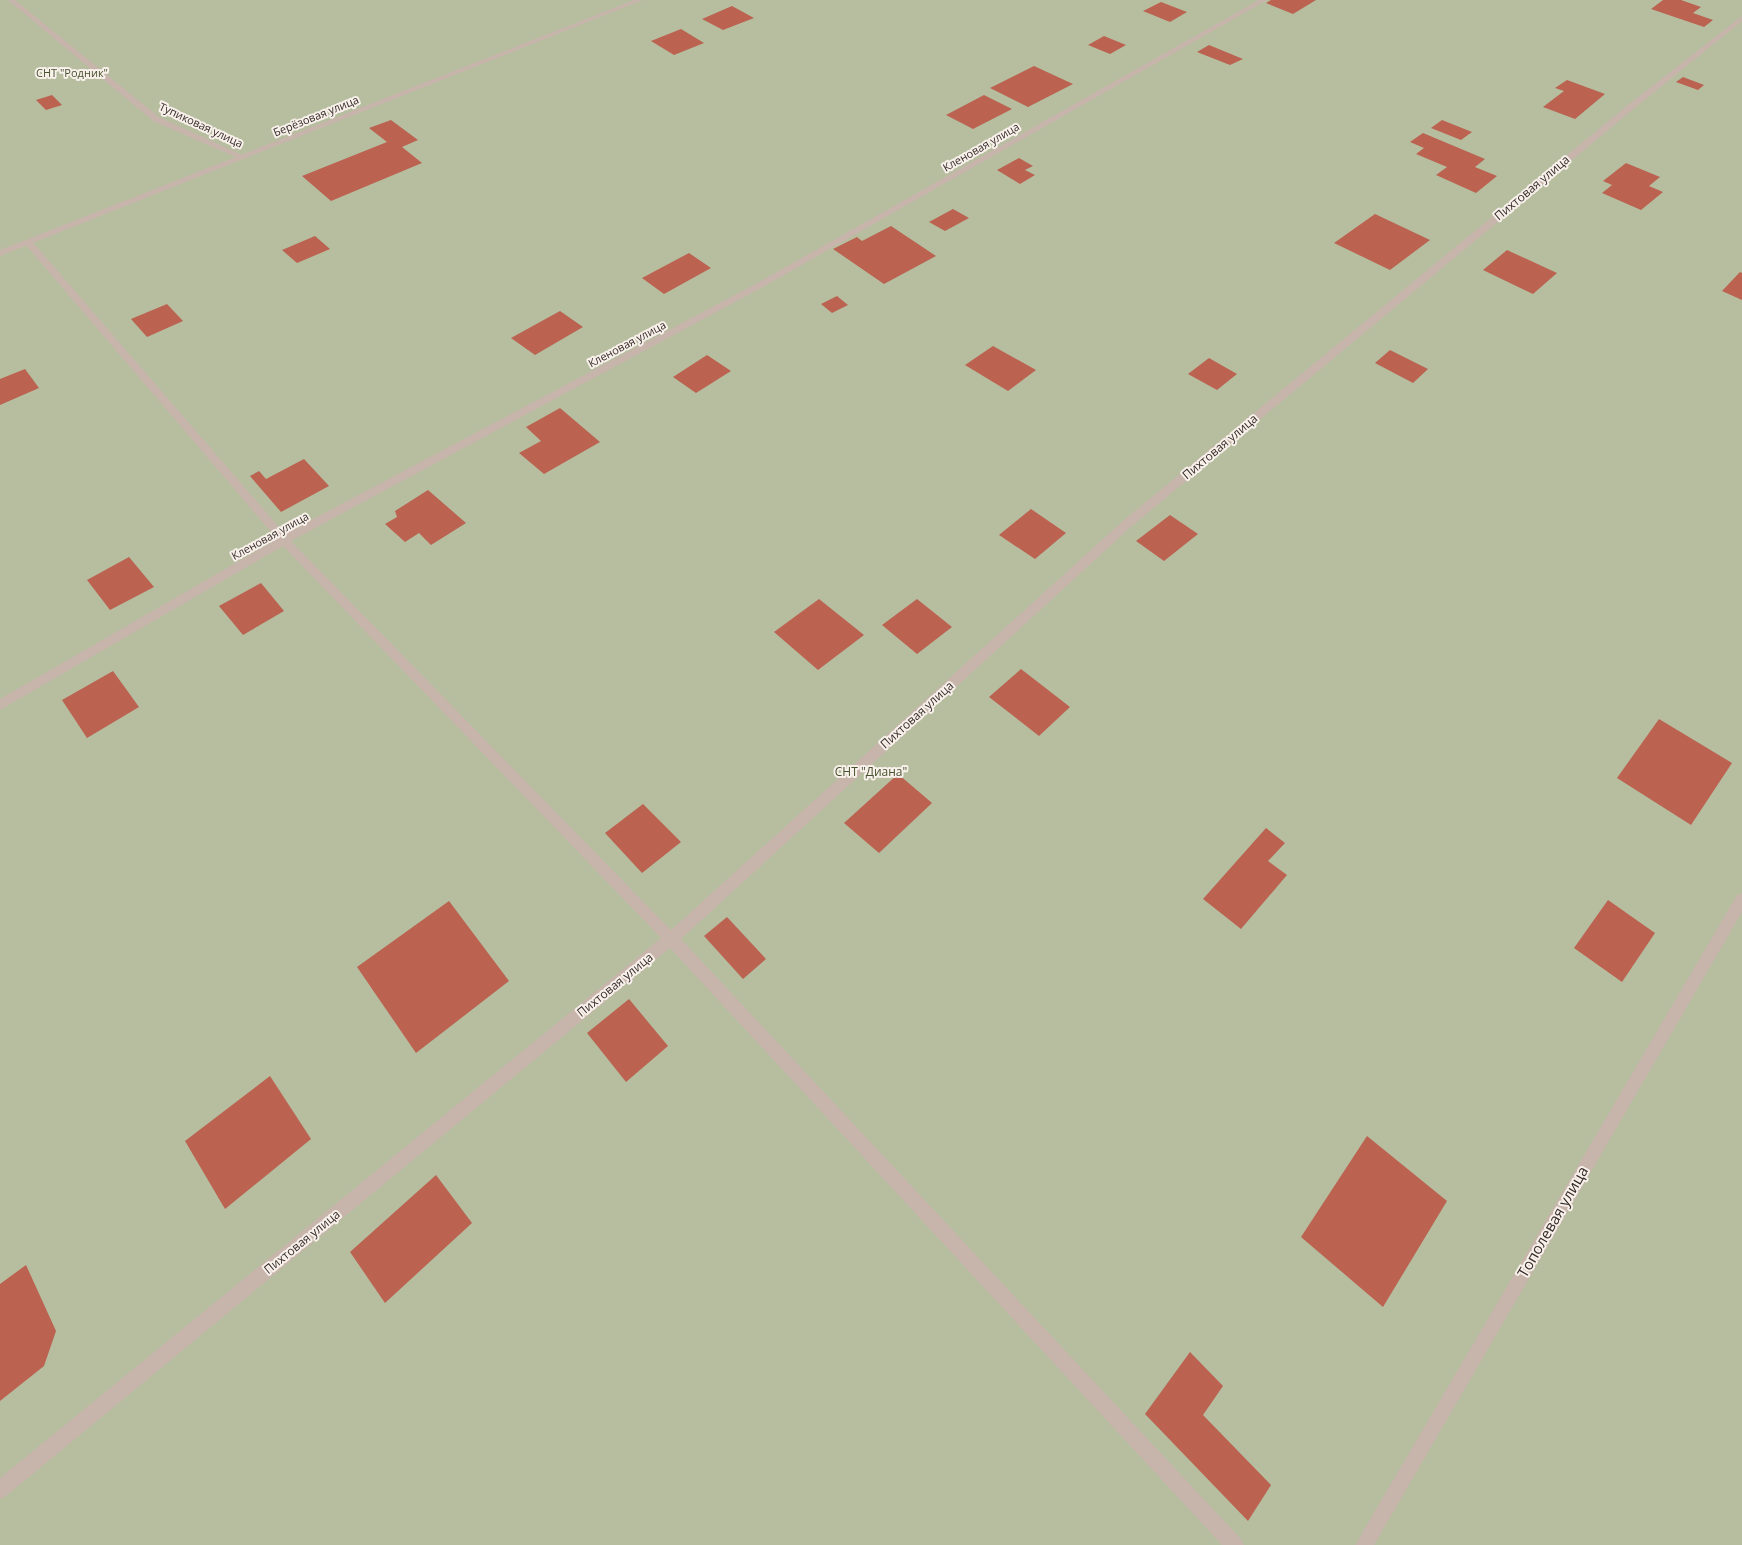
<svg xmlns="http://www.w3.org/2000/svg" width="1742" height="1545" font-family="'Open Sans',sans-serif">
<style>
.green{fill:#b6be9f}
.building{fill:#bb6251}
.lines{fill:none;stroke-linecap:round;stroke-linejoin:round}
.service{fill:#c7b5ab;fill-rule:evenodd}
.minor{fill:#c7b5ab;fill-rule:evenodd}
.labels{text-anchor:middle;stroke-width:4;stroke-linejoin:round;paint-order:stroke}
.far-park-label{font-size:11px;fill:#48522f;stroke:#f8f0ea}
.far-street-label{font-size:11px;fill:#362c29;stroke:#f8f0ea}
.street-label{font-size:12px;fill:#362c29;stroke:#f8f0ea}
.park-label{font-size:12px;fill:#48522f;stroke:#f8f0ea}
.near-street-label{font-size:15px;fill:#362c29;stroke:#f8f0ea}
</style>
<rect width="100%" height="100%" fill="#f0e6de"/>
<rect class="green" x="0" y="0" width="1742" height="1545"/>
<g class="building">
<polygon points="1271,0 1316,0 1293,14 1266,3"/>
<polygon points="1663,0 1681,0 1701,7 1693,13 1713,20 1704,27 1651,9"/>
<polygon points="1161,2 1187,12 1170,22 1143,11"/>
<polygon points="732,6 754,18 723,30 702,19"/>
<polygon points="681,29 704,43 674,55 651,41"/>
<polygon points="1104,36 1126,45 1110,54 1088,45"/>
<polygon points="1209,45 1243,59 1230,65 1197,52"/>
<polygon points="1034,66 1073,84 1028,107 990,88"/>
<polygon points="1683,77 1704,85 1698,90 1676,82"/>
<polygon points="1567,80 1605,94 1575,119 1543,107 1564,91 1555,88"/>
<polygon points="52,95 62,105 46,110 36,100"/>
<polygon points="984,95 1012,109 973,129 946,115"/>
<polygon points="391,120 418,140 402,147 422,163 331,201 302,176 387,142 369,128"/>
<polygon points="1442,120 1472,132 1461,140 1431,128"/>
<polygon points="1423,133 1485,159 1475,167 1497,176 1476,193 1436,175 1447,167 1416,154 1424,148 1410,142"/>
<polygon points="1019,158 1033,166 1025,170 1035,175 1020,184 997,170"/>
<polygon points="1626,163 1660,177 1649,186 1663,192 1641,210 1602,193 1612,185 1603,181"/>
<polygon points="953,209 969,218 945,231 929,222"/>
<polygon points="1375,214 1430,240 1390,270 1334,243"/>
<polygon points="891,226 936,256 884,284 833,249 857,237 862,241"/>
<polygon points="315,236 330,249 297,263 282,250"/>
<polygon points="1507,250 1557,273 1533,294 1483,270"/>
<polygon points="689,253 711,268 664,294 642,278"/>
<polygon points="1740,272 1742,273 1742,300 1722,291"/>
<polygon points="837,296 848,305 832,313 821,304"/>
<polygon points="167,304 183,321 147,337 131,319"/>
<polygon points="560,311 583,327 535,355 511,338"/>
<polygon points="993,346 1036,370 1008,391 965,365"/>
<polygon points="1390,350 1428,369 1413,383 1375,363"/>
<polygon points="707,355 731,371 696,393 673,377"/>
<polygon points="1209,358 1237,374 1217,390 1188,374"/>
<polygon points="25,369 39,388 0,405 0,379"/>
<polygon points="560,408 600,442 544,474 519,453 541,441 526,427"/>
<polygon points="304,459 329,486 281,512 250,476 259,471 266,479"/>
<polygon points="428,490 466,523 431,545 419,533 405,542 385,524 397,517 395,511"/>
<polygon points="1031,509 1066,533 1035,559 999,535"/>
<polygon points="1170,515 1198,534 1164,561 1136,541"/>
<polygon points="129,557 154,587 110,610 87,580"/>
<polygon points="261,583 284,611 243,635 219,606"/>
<polygon points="819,599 864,635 818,670 774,632"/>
<polygon points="917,599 952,627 917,654 882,625"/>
<polygon points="1021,669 1070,707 1039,736 989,697"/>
<polygon points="113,671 139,707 87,738 62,700"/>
<polygon points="1659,719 1732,763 1691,825 1617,778"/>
<polygon points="898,774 932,803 879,853 844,823"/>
<polygon points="643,804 681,842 642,873 605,833"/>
<polygon points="1266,828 1285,843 1268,861 1287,875 1241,929 1203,899"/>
<polygon points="1608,900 1655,933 1622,982 1574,948"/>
<polygon points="449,901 509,981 416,1053 357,967"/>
<polygon points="727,917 766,959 743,979 704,936"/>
<polygon points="629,999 668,1046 626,1082 587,1033"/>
<polygon points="270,1076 311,1139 225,1209 185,1141"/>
<polygon points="1367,1136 1447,1201 1383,1307 1301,1237"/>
<polygon points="436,1175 472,1223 385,1303 350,1252"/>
<polygon points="26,1265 56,1331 44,1366 0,1401 0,1284"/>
<polygon points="1190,1352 1223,1386 1203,1415 1271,1485 1248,1521 1145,1414"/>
</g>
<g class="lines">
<g class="service">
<polygon points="8,0 15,0 159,117 247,157 240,159 153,121"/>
<polygon points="1259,0 1267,0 765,286 291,541 671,930 1124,520 1624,108 1742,16 1742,21 1630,112 1132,526 681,939 1241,1539 1244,1545 1222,1545 670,948 6,1496 0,1499 0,1478 661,938 283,546 0,710 0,699 277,539 25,244 25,240 31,240 285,534 759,282"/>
<polygon points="1742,893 1742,912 1374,1545 1355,1545 1737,895"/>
</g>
<polygon class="minor" points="634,0 643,0 0,256 0,250"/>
</g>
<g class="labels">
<g class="far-park-label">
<text x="72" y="77">СНТ "Родник"</text>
</g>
<g class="far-street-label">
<text transform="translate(316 116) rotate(-22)" y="4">Берёзовая улица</text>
<text transform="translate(201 125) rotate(25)" y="4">Тупиковая улица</text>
<text transform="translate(981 147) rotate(-30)" y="4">Кленовая улица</text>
<text transform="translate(627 344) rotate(-28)" y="4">Кленовая улица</text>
<text transform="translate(270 536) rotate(-29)" y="4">Кленовая улица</text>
</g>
<g class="street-label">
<text transform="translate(1532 188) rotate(-40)" y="4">Пихтовая улица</text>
<text transform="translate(1220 447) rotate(-40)" y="4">Пихтовая улица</text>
<text transform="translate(917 715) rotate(-42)" y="4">Пихтовая улица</text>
<text transform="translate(615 985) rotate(-39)" y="4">Пихтовая улица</text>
<text transform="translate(302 1242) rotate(-39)" y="4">Пихтовая улица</text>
</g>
<g class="park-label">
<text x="871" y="776">СНТ "Диана"</text>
</g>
<g class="near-street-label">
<text transform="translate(1553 1222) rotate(-60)" y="5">Тополевая улица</text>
</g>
</g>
</svg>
